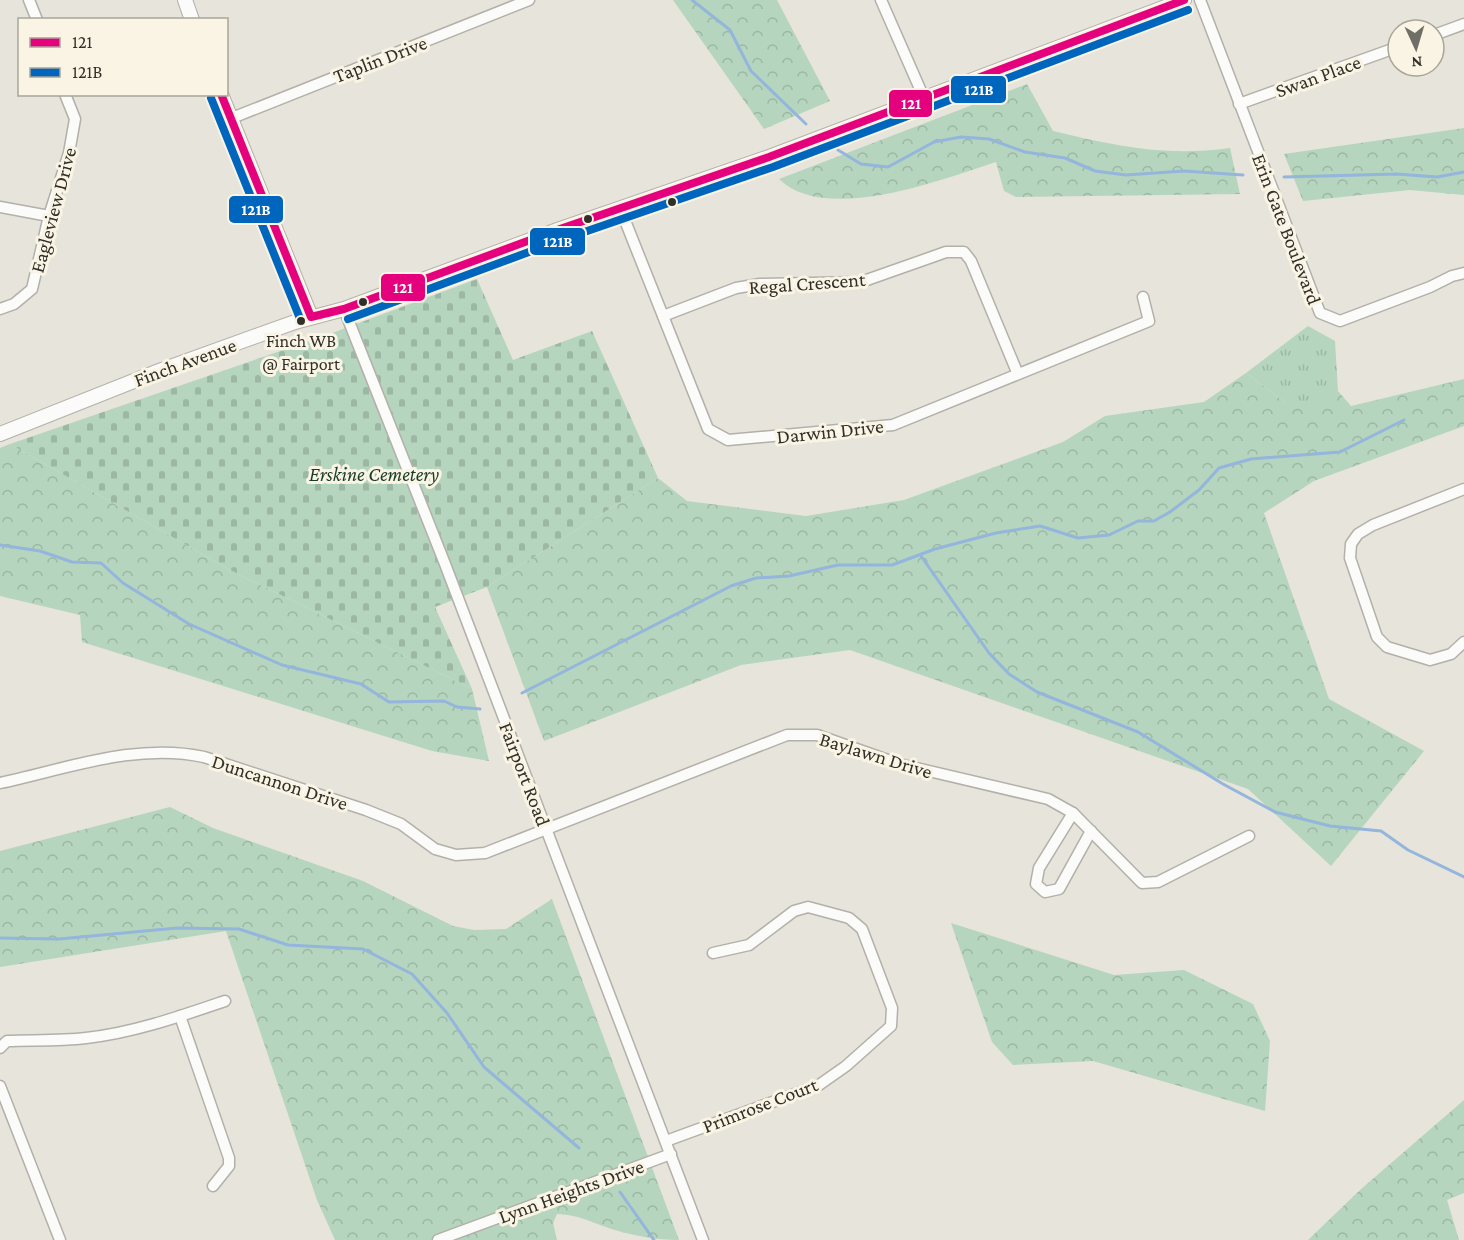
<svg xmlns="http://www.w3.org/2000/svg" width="1464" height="1240" font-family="'Crimson Pro',serif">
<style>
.forest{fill:url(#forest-crowns)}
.cemetery{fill:url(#cemetery-stones)}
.park{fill:url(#park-tufts)}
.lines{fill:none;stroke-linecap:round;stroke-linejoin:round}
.stream{stroke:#94b5dc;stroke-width:3}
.street-casing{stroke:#b3b0aa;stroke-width:13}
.secondary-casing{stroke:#b3b0aa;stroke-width:16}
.street{stroke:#fbfbfa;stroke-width:10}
.secondary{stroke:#fbfbfa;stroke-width:14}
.bus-1-casing{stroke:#f9f4e3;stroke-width:12}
.bus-2-casing{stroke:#f9f4e3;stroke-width:12}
.bus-1{stroke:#e5007d;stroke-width:8}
.bus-2{stroke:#0065bd;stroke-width:8}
.bus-dot{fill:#312f29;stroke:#f9f4e3;stroke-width:2}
.labels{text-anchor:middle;stroke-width:6;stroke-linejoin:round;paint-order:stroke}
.bus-label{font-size:18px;fill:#312f29;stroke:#f9f4e3}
.street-label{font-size:20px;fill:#312f29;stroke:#f9f4e3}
.park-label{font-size:20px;font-style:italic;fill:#183c29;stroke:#f9f4e3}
.line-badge{stroke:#f9f4e3;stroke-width:2}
.badge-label{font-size:16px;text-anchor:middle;font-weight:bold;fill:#fff}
</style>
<defs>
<pattern id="forest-crowns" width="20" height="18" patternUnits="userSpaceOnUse" patternTransform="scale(1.5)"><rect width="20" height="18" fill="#b5d5be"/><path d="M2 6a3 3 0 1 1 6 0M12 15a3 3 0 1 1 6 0" fill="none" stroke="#9cb7a3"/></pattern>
<pattern id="cemetery-stones" width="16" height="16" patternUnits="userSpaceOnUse" patternTransform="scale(1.5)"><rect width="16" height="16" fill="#b5d5be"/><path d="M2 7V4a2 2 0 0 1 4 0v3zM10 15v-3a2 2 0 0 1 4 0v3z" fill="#9cb7a3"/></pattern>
<pattern id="park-tufts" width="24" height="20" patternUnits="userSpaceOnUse" patternTransform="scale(1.5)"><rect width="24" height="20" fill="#b5d5be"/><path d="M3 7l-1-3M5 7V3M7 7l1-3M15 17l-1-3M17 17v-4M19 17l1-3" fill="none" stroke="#9cb7a3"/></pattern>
</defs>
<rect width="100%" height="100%" fill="#e7e4db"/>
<g class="forest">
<polygon points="673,0 777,0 830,101 764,129"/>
<path d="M1027 84 1053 131C1115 146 1166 157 1230 148L1240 194 1016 197 1004 191 996 162C943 179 826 225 779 179Z"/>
<polygon points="1464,128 1464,195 1410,190 1303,201 1284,154"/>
<polygon points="1246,373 1286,403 1324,403 1338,391 1351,406 1464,379 1464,426 1314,481 1264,513 1329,699 1424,751 1331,866 1248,789 850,650 741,665 544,741 487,587 658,478 687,501 806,516 904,500 1063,442 1105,416 1204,402"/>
<polygon points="10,444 230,570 472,689 489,761 432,751 82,642 80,615 0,596 0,448"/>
<path d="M170 807 213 828 363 881 453 926 474 930 506 929 552 899 679 1240C657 1240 635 1236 615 1230 592 1223 581 1215 557 1214L553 1223 557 1240H335L317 1200 226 931 0 967V851Z"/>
<polygon points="951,923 1114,975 1184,970 1253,1004 1270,1041 1265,1111 1093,1061 1013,1065 992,1042"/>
<polygon points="1464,1100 1464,1193 1447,1200 1459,1240 1308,1240 1360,1190"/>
</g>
<polygon class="cemetery" points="477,279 513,360 592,331 658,478 487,587 435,607 472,689 230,570 10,444 327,335"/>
<polygon class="park" points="1308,326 1335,341 1338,391 1324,404 1286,403 1246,373"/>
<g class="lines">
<g class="stream">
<polyline points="692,0 730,30 751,71 806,124"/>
<polyline points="838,150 861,164 888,167 934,142 961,137 989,139 1025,152 1065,158 1095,171 1126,175 1184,171 1243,175"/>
<polyline points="1284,177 1397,174 1437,177 1464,172"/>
<polyline points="0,545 40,551 72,562 101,563 123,583 189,624 282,665 361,684 389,702 444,701 457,707 480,709"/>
<polyline points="921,556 989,653 1009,674 1037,692 1138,732 1223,784 1275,812 1330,826 1381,831 1408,850 1464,877"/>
<polyline points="522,693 731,586 756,578 789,576 838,565 892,565 935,549 996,533 1040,526 1078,538 1109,535 1138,521 1154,521 1170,512 1199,490 1219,468 1251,459 1340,452 1404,420"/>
<polyline points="0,938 59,939 177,928 239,929 288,945 363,949 412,974 447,1013 484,1067 579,1148"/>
<polyline points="620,1192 654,1240"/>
</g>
<g class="street-casing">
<g id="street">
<polyline points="29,0 37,20"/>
<polyline points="881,0 924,98"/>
<polyline points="1200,0 1320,313 1340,321 1430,287 1452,276 1464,273"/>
<polyline points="1434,35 1464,24"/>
<polyline points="1239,104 1398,47"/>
<polyline points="232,118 529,0"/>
<polyline points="0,207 49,216"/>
<polyline points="620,208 708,429 728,440 893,425 1149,321 1143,297"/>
<polyline points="0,309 14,304 32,289 49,216 69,153 75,119 65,94"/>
<polyline points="344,309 445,564 703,1240"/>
<polyline points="663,316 736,288 760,284 861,282 946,252 964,252 971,261 1017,372"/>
<polyline points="1464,489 1373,525 1358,534 1351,544 1350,558 1377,637 1387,647 1430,660 1451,654 1464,642"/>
<path d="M0 783C66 769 137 742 204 757L366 810 401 824 435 849 456 855 485 853 787 735H817L899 764 1048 799 1073 813 1142 883 1158 882 1249 836"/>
<polyline points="1073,813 1039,868 1036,884 1045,892 1059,889 1091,831"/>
<polyline points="180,1016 229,1158 229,1166 213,1186"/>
<path d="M0 1048 7 1041C33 1040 60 1041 86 1038 133 1033 181 1016 225 1001"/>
<polyline points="0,1086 60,1240"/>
<polyline points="666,1141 819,1085 846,1066 891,1026 892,1008 862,929 849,918 808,907 794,911 749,945 713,953"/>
<polyline points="438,1240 671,1154"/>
</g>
</g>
<g class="secondary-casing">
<g id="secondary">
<polyline points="185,0 192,20"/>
<polyline points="221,94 311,317"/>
<polyline points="0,434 159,371 295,322 344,309 560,229 769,157 1184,0"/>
</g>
</g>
<use href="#street" class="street"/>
<use href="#secondary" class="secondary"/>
<g class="bus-1-casing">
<polyline id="bus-1" points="221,94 311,317 344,309 560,229 769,157 1184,0"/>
</g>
<g class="bus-2-casing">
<g id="bus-2">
<polyline points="211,98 301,321"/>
<polyline points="348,319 564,239 773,167 1188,10"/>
</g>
</g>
<use href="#bus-1" class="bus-1"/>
<use href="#bus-2" class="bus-2"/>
</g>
<g class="bus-dot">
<circle cx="672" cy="202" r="5"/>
<circle cx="588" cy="219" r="5"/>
<circle cx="363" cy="302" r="5"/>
<circle cx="301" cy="321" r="5"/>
</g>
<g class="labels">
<g class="bus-label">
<text x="301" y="347">Finch WB<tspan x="301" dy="23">@ Fairport</tspan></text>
</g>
<g class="street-label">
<text transform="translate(380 59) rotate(-21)" y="7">Taplin Drive</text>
<text transform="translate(1318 76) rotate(-20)" y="7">Swan Place</text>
<text transform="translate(53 210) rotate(-75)" y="7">Eagleview Drive</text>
<text transform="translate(1287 229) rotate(69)" y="7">Erin Gate Boulevard</text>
<text transform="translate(807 283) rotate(-4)" y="7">Regal Crescent</text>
<text transform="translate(185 362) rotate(-20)" y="7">Finch Avenue</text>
<text transform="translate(830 431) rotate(-6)" y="7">Darwin Drive</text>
<text transform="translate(876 755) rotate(17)" y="7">Baylawn Drive</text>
<text transform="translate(525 774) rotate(69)" y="7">Fairport Road</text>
<text transform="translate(280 782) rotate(18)" y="7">Duncannon Drive</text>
<text transform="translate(760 1105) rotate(-21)" y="7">Primrose Court</text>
<text transform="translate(571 1191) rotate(-20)" y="7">Lynn Heights Drive</text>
</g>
<g class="park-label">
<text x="374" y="481">Erskine Cemetery</text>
</g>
</g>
<g class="line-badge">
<rect x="950" y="75" width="57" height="29" rx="6" fill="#0065bd"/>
<rect x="888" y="89" width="45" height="29" rx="6" fill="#e5007d"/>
<rect x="228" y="195" width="56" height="29" rx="6" fill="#0065bd"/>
<rect x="529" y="227" width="57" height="29" rx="6" fill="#0065bd"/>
<rect x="380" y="273" width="46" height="29" rx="6" fill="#e5007d"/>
</g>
<g class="badge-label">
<text x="979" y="95">121B</text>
<text x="911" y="109">121</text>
<text x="256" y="215">121B</text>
<text x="558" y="247">121B</text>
<text x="403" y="293">121</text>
</g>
<rect x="18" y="18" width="210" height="78" fill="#f9f4e3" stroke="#a9a599" stroke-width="1.5"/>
<rect x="30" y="38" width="30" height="9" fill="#e5007d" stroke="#a9a599" stroke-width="1.5"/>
<text x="72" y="48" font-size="18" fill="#312f29">121</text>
<rect x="30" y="68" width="30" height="9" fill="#0065bd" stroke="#a9a599" stroke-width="1.5"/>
<text x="72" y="78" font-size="18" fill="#312f29">121B</text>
<g transform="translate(1416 48) rotate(176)"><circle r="28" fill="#f9f4e3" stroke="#a9a599" stroke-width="1.5"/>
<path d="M0-4.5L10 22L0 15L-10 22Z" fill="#716e67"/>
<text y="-9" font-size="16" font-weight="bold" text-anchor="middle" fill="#312f29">N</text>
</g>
</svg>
